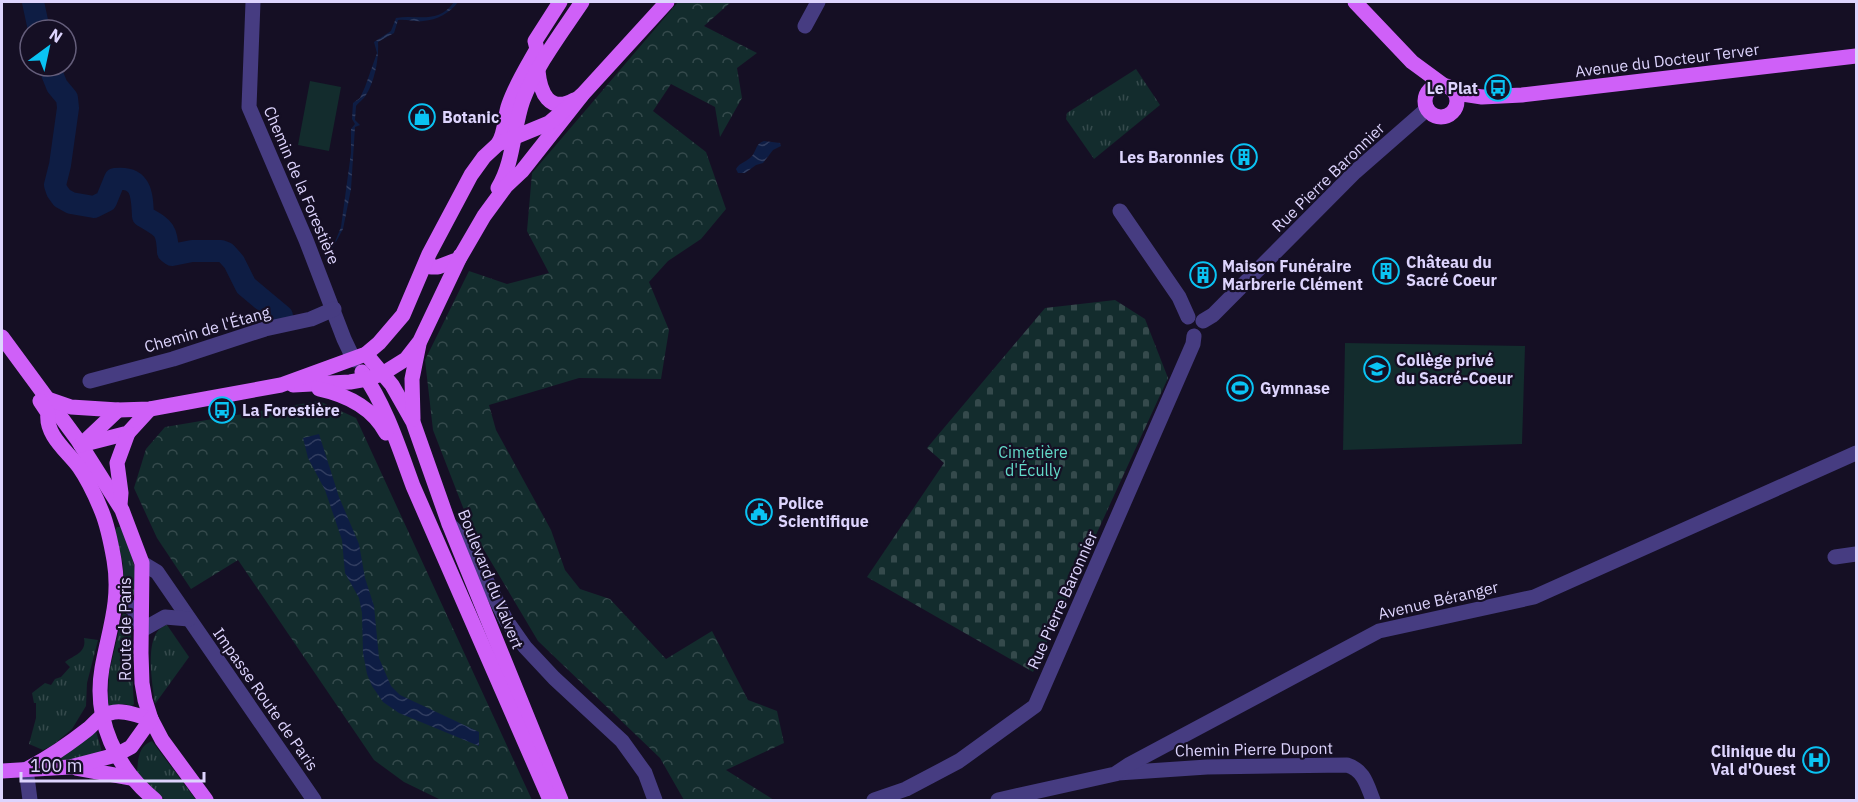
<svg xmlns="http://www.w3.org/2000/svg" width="1858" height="802" font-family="'IBM Plex Sans',sans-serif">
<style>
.grass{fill:url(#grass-tufts)}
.forest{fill:url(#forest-crowns)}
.cemetery{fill:url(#cemetery-stones)}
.pitch{fill:#132c2d}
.water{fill:url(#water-waves)}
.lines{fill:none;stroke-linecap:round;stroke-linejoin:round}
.river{stroke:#0e1d44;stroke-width:22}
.minor{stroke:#463c81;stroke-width:15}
.major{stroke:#cf60f8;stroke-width:15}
.labels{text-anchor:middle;stroke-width:4.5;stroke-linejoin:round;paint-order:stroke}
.street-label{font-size:16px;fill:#ddd4fd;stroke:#150f24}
.poi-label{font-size:16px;font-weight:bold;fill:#ddd4fd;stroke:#150f24;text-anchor:start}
.park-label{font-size:16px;fill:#63dac9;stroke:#150f24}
</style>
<defs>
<pattern id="grass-tufts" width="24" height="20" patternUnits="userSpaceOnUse" patternTransform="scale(1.5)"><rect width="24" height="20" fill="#132c2d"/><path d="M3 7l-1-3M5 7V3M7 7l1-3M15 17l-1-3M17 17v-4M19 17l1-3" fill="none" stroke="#354a4c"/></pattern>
<pattern id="forest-crowns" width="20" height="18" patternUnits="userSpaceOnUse" patternTransform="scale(1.5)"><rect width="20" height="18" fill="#132c2d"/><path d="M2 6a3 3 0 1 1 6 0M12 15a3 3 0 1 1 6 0" fill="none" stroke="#354a4c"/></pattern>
<pattern id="cemetery-stones" width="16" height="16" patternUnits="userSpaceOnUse" patternTransform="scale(1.5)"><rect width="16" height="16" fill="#132c2d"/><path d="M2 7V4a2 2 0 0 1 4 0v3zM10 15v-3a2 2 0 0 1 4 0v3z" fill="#354a4c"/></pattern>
<pattern id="water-waves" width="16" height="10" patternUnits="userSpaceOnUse" patternTransform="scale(1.5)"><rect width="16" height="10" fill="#0e1d44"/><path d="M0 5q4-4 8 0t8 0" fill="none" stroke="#313d60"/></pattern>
</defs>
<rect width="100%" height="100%" fill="#150f24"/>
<g class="grass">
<polygon points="1136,69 1160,105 1094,159 1066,119 1067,113"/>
<path d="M117 527H121C128 543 142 581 133 596L127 595 124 586 123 564 115 530Z"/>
<polygon points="123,613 134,618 130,643 134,704 132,706 124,704 108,706 109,673"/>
<path d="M167 625 189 657 155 704C153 685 142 631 167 625Z"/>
<path d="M84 638 98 640 87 683 86 706 72 729 53 745 43 750 29 744 36 718V703H34L32 693 45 683 51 685 55 679 61 677 70 667 65 662C74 655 87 653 84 638Z"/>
<polygon points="96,731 102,752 55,764 54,758"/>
<path d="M152 741 196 800H165L137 773C138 760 138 746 152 741Z"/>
</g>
<g class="forest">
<polygon points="678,2 731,2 704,26 757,53 737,68 742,98 720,137 715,107 671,84 653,111 706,152 726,209 701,239 668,261 649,282 669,330 661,379 579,378 489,405 496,430 551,530 565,570 580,589 610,599 666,659 712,631 748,700 777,711 784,743 726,770 774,800 684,800 660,758 538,641 471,528 433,430 425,360 469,271 507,284 549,273 527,231 532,173"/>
<polygon points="319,401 356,418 532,800 441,800 404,782 374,760 238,560 191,589 157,538 134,488 146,449 165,427"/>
</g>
<polygon class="cemetery" points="1115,300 1145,319 1168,378 1033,672 867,577 944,463 927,448 1045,308"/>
<g class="pitch">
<polygon points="310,81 341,87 329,151 298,145"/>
<polygon points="1345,343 1525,346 1522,444 1343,450"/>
</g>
<g class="water">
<path d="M454 2H458C450 13 437 20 423 21 415 22 407 19 398 20L394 33 378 42C379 58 375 81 366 95 363 100 359 102 356 106L355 120 360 125 355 127 351 189 343 229 326 260 325 256 335 242 341 227 351 153V129L355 124 352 119 353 103 360 98 365 87 377 53 374 42 391 31 396 18C417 14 438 25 454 2Z"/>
<path d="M764 141 780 143 781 146 773 150 763 163 756 165 745 173H738L736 169C740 162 747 162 752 156 757 150 755 144 764 141Z"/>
<polygon points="319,434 339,497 359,544 365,578 374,606 379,658 391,686 400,695 479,732 479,746 399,713 383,702 372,686 367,674 363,653 362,613 359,598 345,573 342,540 325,490 308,458 303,438"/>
</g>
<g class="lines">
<g class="river">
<polyline points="33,2 39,30"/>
<path d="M49 66 57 86 67 98 68 108 60 165 55 185 57 191 62 198 71 203 94 207 106 201 115 179C142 176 142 195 143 216 163 228 167 228 168 252L172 255 192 251H221L226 253 234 262 246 286 282 316"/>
</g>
<g class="minor">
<polyline points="253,2 249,107 306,240 344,339 354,360"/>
<polyline points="805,26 818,2"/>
<polyline points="1120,211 1179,297 1188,317"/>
<polyline points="1203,321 1213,315 1355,172 1427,109"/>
<polyline points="90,381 173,359 265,329 311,319 334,309"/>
<polyline points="449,524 469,545 506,620 525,647 554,678 622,741 645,773 655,800"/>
<polyline points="1835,557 1856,554"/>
<polyline points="142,563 157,572 314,800"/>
<polyline points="117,596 134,610 142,630 165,617 189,619"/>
<polyline points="26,769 30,800"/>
<path d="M1118 773 1207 767 1347 765C1364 770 1367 785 1373 800"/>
<polyline points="874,800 906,789 959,761 1035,706 1193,344 1194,336"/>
<polyline points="998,800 1115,774 1130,764 1379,631 1534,597 1856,453"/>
</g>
<g class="major">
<polyline points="1355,2 1412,62 1442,84"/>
<path d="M538 71C540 92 549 114 574 100"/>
<circle cx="1441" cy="101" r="16"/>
<polyline points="1456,93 1482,97 1522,95 1856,56"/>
<path d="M498 144C506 132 504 117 509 104 516 84 527 67 537 49L535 41 560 2"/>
<path d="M498 188C514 162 513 128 523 100 536 66 562 32 582 2"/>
<polyline points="427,260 431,267 438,267 459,259 460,256"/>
<polyline points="2,337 77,439 122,510 142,563 141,653 142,683 145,700 151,719 162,740 206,800"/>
<polyline points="366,354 392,385 413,422 449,524 561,800"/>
<path d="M362 372C386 406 399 448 413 486L550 800"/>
<polyline points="293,385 350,382 367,379 382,374 406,359 420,341 459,259 484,216 506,186 522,171 582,95 667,2"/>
<path d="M319 389C347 395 372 407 386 433"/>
<polyline points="45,398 71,407 118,410 150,409 281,385 366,354 379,343 403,315 429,254 471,175 484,157 498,144 549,123 582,95"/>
<path d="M40 401 48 413C45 435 67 451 79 467 88 480 96 497 102 512 108 527 111 543 114 560 121 600 109 630 102 668 93 720 116 768 155 800"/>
<polyline points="413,419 412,379 419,344"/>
<polyline points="81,445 128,433 150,409"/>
<polyline points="81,445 118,410"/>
<polyline points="120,505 121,493 117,463 128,433"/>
<path d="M29 768C50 757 69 744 88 729 95 723 100 715 110 713 123 709 138 716 151 719"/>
<polyline points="76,768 131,778"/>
<polyline points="2,771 70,767 116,755 131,747 151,719"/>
</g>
</g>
<defs>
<g id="bus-ring" transform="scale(1.35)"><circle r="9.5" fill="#150f24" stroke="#0ac3f3" stroke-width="1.5"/><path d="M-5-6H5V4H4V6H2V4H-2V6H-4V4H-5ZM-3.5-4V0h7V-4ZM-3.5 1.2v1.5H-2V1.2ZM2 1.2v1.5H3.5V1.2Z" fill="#0ac3f3"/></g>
<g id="shop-ring" transform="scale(1.35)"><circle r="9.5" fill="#150f24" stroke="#0ac3f3" stroke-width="1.5"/><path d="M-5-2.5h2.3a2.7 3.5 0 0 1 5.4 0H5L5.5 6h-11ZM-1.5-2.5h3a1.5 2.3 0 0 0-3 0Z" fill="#0ac3f3"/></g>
<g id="building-ring" transform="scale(1.35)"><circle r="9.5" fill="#150f24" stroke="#0ac3f3" stroke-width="1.5"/><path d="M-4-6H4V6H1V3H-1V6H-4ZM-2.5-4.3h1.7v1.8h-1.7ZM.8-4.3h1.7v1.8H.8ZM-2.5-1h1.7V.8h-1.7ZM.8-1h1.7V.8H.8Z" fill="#0ac3f3"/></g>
<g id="school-ring" transform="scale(1.35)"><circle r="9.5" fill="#150f24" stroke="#0ac3f3" stroke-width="1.5"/><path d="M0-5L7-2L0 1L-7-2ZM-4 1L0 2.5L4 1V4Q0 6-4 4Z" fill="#0ac3f3"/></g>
<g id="stadium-ring" transform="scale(1.35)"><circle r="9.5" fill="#150f24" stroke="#0ac3f3" stroke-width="1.5"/><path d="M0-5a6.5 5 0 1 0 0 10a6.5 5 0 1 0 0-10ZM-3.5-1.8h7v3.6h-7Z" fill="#0ac3f3"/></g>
<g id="civic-ring" transform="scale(1.35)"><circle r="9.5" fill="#150f24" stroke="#0ac3f3" stroke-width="1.5"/><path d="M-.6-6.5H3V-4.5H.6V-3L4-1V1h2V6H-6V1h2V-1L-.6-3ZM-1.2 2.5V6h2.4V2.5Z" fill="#0ac3f3"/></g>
<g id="hospital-ring" transform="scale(1.35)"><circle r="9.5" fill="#150f24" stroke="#0ac3f3" stroke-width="1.5"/><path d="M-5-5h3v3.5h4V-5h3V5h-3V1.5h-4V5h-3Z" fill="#0ac3f3"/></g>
</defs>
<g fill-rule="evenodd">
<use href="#bus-ring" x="1498" y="88"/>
<use href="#shop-ring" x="422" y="117"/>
<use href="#building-ring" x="1244" y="157"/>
<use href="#building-ring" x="1386" y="271"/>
<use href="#building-ring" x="1203" y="275"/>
<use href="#school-ring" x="1377" y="369"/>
<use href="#stadium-ring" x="1240" y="388"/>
<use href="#bus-ring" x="222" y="410"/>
<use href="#civic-ring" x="759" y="512"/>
<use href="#hospital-ring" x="1816" y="760"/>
</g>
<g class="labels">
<g class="street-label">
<text transform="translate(1667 60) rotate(-7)" y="6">Avenue du Docteur Terver</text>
<text transform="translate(1328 177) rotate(-44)" y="6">Rue Pierre Baronnier</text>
<text transform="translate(302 185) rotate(67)" y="6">Chemin de la Forestière</text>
<text transform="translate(207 329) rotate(-16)" y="6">Chemin de l'Étang</text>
<text transform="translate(491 579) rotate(68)" y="6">Boulevard du Valvert</text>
<text transform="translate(1062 600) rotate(-66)" y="6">Rue Pierre Baronnier</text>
<text transform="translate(1438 600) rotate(-13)" y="6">Avenue Béranger</text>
<text transform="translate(125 629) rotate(-90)" y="6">Route de Paris</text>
<text transform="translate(266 699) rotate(55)" y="6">Impasse Route de Paris</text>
<text transform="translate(1254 749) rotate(-1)" y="6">Chemin Pierre Dupont</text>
</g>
<g class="poi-label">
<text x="1478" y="94" text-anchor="end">Le Plat</text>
<text x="442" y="123">Botanic</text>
<text x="1224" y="163" text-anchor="end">Les Baronnies</text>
<text x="1406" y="268">Château du<tspan x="1406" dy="18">Sacré Coeur</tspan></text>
<text x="1222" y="272">Maison Funéraire<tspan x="1222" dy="18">Marbrerie Clément</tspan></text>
<text x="1396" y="366">Collège privé<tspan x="1396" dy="18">du Sacré-Coeur</tspan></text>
<text x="1260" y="394">Gymnase</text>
<text x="242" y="416">La Forestière</text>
<text x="778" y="509">Police<tspan x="778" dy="18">Scientifique</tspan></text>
<text x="1796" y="757" text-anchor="end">Clinique du<tspan x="1796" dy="18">Val d'Ouest</tspan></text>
</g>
<g class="park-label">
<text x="1033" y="458">Cimetière<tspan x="1033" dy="18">d'Écully</tspan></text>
</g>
</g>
<rect width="1858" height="802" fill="none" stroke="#ddd4fd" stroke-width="6"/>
<g transform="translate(48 48) rotate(33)"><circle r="28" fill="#150f24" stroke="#655e7b" stroke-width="1.5"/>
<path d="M0-4.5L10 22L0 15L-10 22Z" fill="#0ac3f3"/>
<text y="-9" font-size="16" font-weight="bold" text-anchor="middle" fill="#ddd4fd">N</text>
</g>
<path d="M21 772v9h183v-9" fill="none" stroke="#ddd4fd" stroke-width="3"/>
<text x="30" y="772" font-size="18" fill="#ddd4fd" stroke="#150f24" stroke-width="4.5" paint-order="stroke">100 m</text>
</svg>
